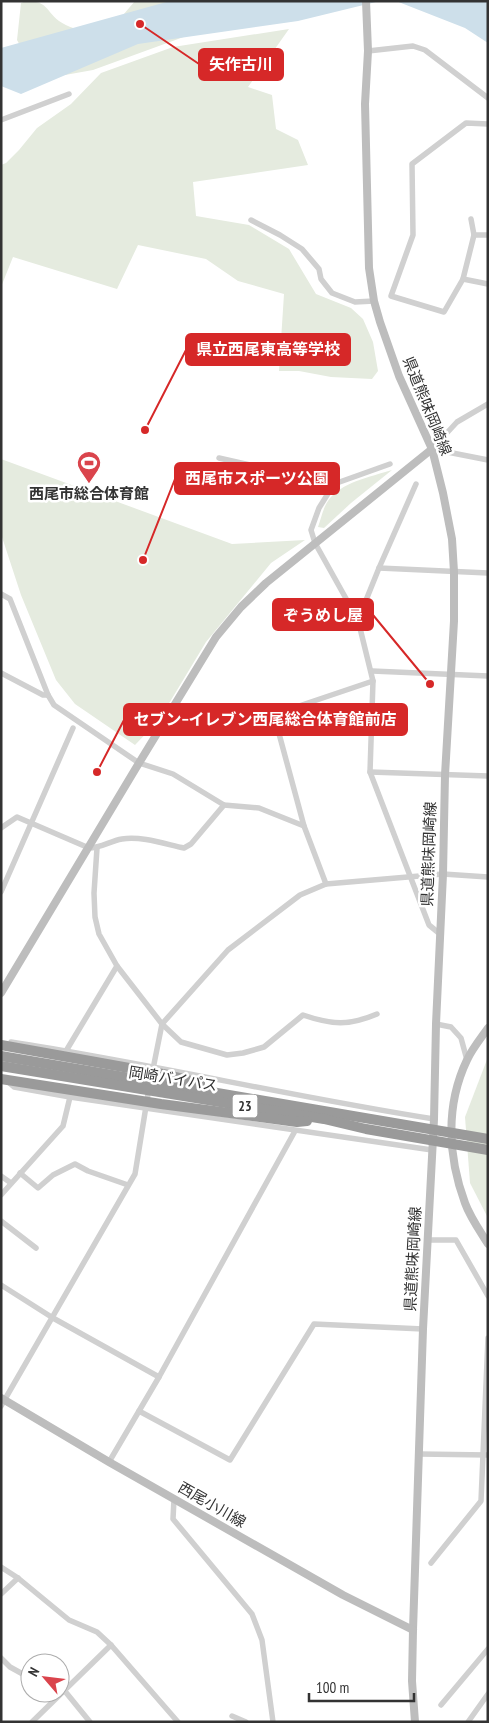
<svg xmlns="http://www.w3.org/2000/svg" width="489" height="1723" font-family="'PT Sans Narrow','Noto Sans JP',sans-serif">
<style>
.green{fill:#e5ebdf}
.water{fill:#cddfea}
.lines{fill:none;stroke-linecap:round;stroke-linejoin:round}
.street{stroke:#d0d0d0;stroke-width:5.5}
.secondary{stroke:#bdbdbd;stroke-width:8}
.highway{stroke:#9a9a9a;stroke-width:10}
.labels{text-anchor:middle;stroke-width:5;stroke-linejoin:round;paint-order:stroke}
.shield{fill:#fff;stroke:#707070;stroke-width:1}
.shield-label{font-size:14px;font-weight:bold;fill:#333}
.street-label{font-size:15px;fill:#333;stroke:#fff}
.poi-label{font-size:15px;font-weight:bold;fill:#333;stroke:#fff}
.leader{fill:none;stroke:#d62828;stroke-width:2}
.callout-dot{fill:#d62828;stroke:#fff;stroke-width:2}
.callout{fill:#d62828;stroke:#d62828;stroke-width:2}
.callout-label{font-size:16px;text-anchor:middle;font-weight:bold;fill:#fff}
</style>
<rect width="100%" height="100%" fill="#fff"/>
<g class="green">
<path d="M26 1C48 1 45 10 59 21 67 27 80 30 90 34L118 21 135 1H315L222 23 93 70 65 75 28 60 17 40 21 3Z"/>
<polygon points="289,29 248,87 272,95 276,129 298,140 308,165 193,182 196,216 249,225 289,249 316,294 351,308 363,319 373,342 378,371 372,379 331,377 299,371 279,371 284,294 238,281 206,259 138,245 117,289 13,257 1,287 1,165 6,163 19,150 37,128 71,104 101,73 173,47"/>
<polygon points="1,459 232,544 305,540 271,563 206,642 159,720 135,745 75,704 56,680 21,595 1,534"/>
<path d="M392 470 351 503 324 528 318 527C321 519 323 508 328 501 341 482 370 477 392 470Z"/>
<polygon points="488,1057 488,1218 470,1183 465,1117"/>
</g>
<g class="water">
<polygon points="170,1 380,1 298,21 138,44 21,94 1,86 1,48"/>
<polygon points="396,1 488,1 488,43 465,28"/>
</g>
<g class="lines">
<g class="street">
<polyline points="368,51 413,46 425,50 488,98"/>
<polyline points="1,120 69,94"/>
<polyline points="471,219 474,235 463,279 444,312 391,296 413,235 412,164 466,123 488,124"/>
<polyline points="251,220 280,235 302,249 319,269 321,279 332,293 355,302 374,301"/>
<polyline points="474,235 488,235"/>
<polyline points="463,279 488,284"/>
<polyline points="432,449 457,422 488,404"/>
<polyline points="432,449 488,460"/>
<polyline points="219,458 334,484 390,464"/>
<polyline points="334,484 319,508 311,530 315,543 358,620 373,681 370,772 429,925 440,934"/>
<polyline points="379,568 488,573"/>
<polyline points="1,594 10,599 48,695 54,705 139,763 173,774 224,805 259,808 304,826"/>
<polyline points="358,620 379,568 416,484"/>
<polyline points="372,671 488,676"/>
<polyline points="1,673 43,695 48,695"/>
<polyline points="370,772 488,776"/>
<path d="M1 828 17 817 89 848C101 848 110 841 122 839 142 836 165 844 184 848L191 844 224 805"/>
<path d="M97 848 94 893 95 917 99 934 117 966 162 1024 181 1042 227 1055 243 1053 264 1047 303 1015C332 1025 349 1026 377 1014"/>
<polyline points="326,884 304,826 278,730 287,715 296,707 373,681"/>
<polyline points="1,892 73,728"/>
<polyline points="436,1024 451,1027 461,1038 467,1060"/>
<path d="M11 1042C153 1064 293 1097 434 1119"/>
<polyline points="66,1051 117,966"/>
<polyline points="152,1074 162,1024 228,950 300,895 326,884 443,874 488,877"/>
<polyline points="8,1082 14,1087 70,1097 432,1150"/>
<polyline points="20,1173 38,1188 53,1175 75,1164 88,1171 128,1185"/>
<polyline points="1,1176 11,1183"/>
<polyline points="1,1195 63,1126 70,1097"/>
<polyline points="1,1221 36,1248"/>
<polyline points="427,1240 456,1240 488,1296"/>
<polyline points="1,1285 53,1318 159,1377"/>
<polyline points="1,1406 135,1174 149,1088"/>
<polyline points="139,1411 230,1460 314,1324 423,1329"/>
<polyline points="419,1454 488,1455"/>
<polyline points="109,1462 159,1377 295,1131"/>
<polyline points="174,1499 173,1519 252,1614 262,1640 273,1722"/>
<polyline points="431,1563 481,1501 488,1338"/>
<polyline points="1,1567 18,1578 69,1620 97,1632 111,1645 178,1722"/>
<polyline points="1,1594 18,1578"/>
<polyline points="1,1658 10,1667 30,1678"/>
<polyline points="60,1689 64,1690 90,1722"/>
<polyline points="441,1705 488,1649"/>
<polyline points="232,1716 246,1722"/>
<polyline points="32,1722 111,1645"/>
<polyline points="468,1722 488,1694"/>
</g>
<g class="secondary">
<polyline points="366,1 368,51 365,104 369,268 374,301 380,322 399,376 432,449 443,493 452,539 454,572 454,621 445,775 443,874 436,1024 434,1119 423,1329 413,1630 412,1681 415,1722"/>
<polyline points="1,993 139,763 216,637 241,607 266,583 432,449"/>
<path d="M488 1028C481 1038 472 1049 467 1060 445 1106 448 1157 465 1203 470 1217 480 1231 488 1244"/>
<polyline points="1,1398 109,1462 343,1595 413,1630"/>
</g>
<g class="highway">
<polyline points="1,1045 168,1075 200,1083"/>
<polyline points="1,1056 488,1139"/>
<polyline points="1,1066 324,1119 366,1129 488,1150"/>
<polyline points="1,1079 161,1104 297,1122 307,1121"/>
</g>
</g>
<defs>
<g id="stadium-pin" transform="scale(1.25)"><path d="M0 17L-7.5 6A9.5 9.5 0 1 1 7.5 6Z" fill="#da444c" stroke="#fff"/><path d="M0-5a6.5 5 0 1 0 0 10a6.5 5 0 1 0 0-10ZM-3.5-1.8h7v3.6h-7Z" fill="#fff"/></g>
</defs>
<g fill-rule="evenodd">
<use href="#stadium-pin" x="89" y="463"/>
</g>
<g class="labels">
<rect class="shield" x="232.5" y="1094.5" width="25" height="23" rx="4"/>
<g class="shield-label">
<text x="245" y="1111">23</text>
</g>
<g class="street-label">
<text transform="translate(427 406) rotate(68)" y="5">県道熊味岡崎線</text>
<text transform="translate(429 854) rotate(-88)" y="5">県道熊味岡崎線</text>
<text transform="translate(173 1079) rotate(9)" y="5">岡崎バイパス</text>
<text transform="translate(413 1259) rotate(-87)" y="5">県道熊味岡崎線</text>
<text transform="translate(212 1505) rotate(30)" y="5">西尾小川線</text>
</g>
<g class="poi-label">
<text x="89" y="499">西尾市総合体育館</text>
</g>
</g>
<path class="leader" d="M140 24L199 64M145 430L186 350M143 560L175 479M430 684L373 615M97 772L124 720"/>
<g class="callout-dot">
<circle cx="140" cy="24" r="5"/>
<circle cx="145" cy="430" r="5"/>
<circle cx="143" cy="560" r="5"/>
<circle cx="430" cy="684" r="5"/>
<circle cx="97" cy="772" r="5"/>
</g>
<g class="callout">
<rect x="199" y="49" width="84" height="31" rx="5"/>
<rect x="186" y="334" width="164" height="31" rx="5"/>
<rect x="175" y="463" width="164" height="31" rx="5"/>
<rect x="273" y="599" width="100" height="31" rx="5"/>
<rect x="124" y="704" width="283" height="31" rx="5"/>
</g>
<g class="callout-label">
<text x="241" y="70">矢作古川</text>
<text x="268" y="355">県立西尾東高等学校</text>
<text x="257" y="484">西尾市スポーツ公園</text>
<text x="323" y="621">ぞうめし屋</text>
<text x="265" y="725">セブン−イレブン西尾総合体育館前店</text>
</g>
<rect width="489" height="1723" fill="none" stroke="#333333" stroke-width="5"/>
<g transform="translate(45 1678) rotate(298)"><circle r="24" fill="#ffffff" stroke="#adadad"/>
<path d="M0-4L9 19L0 12L-9 19Z" fill="#da444c"/>
<text y="-8" font-size="14" font-weight="bold" text-anchor="middle" fill="#333333">N</text>
</g>
<path d="M309 1693v8h105v-8" fill="none" stroke="#333333" stroke-width="2.5"/>
<text x="316" y="1693" font-size="15" fill="#333333" stroke="#ffffff" stroke-width="4" paint-order="stroke">100 m</text>
</svg>
